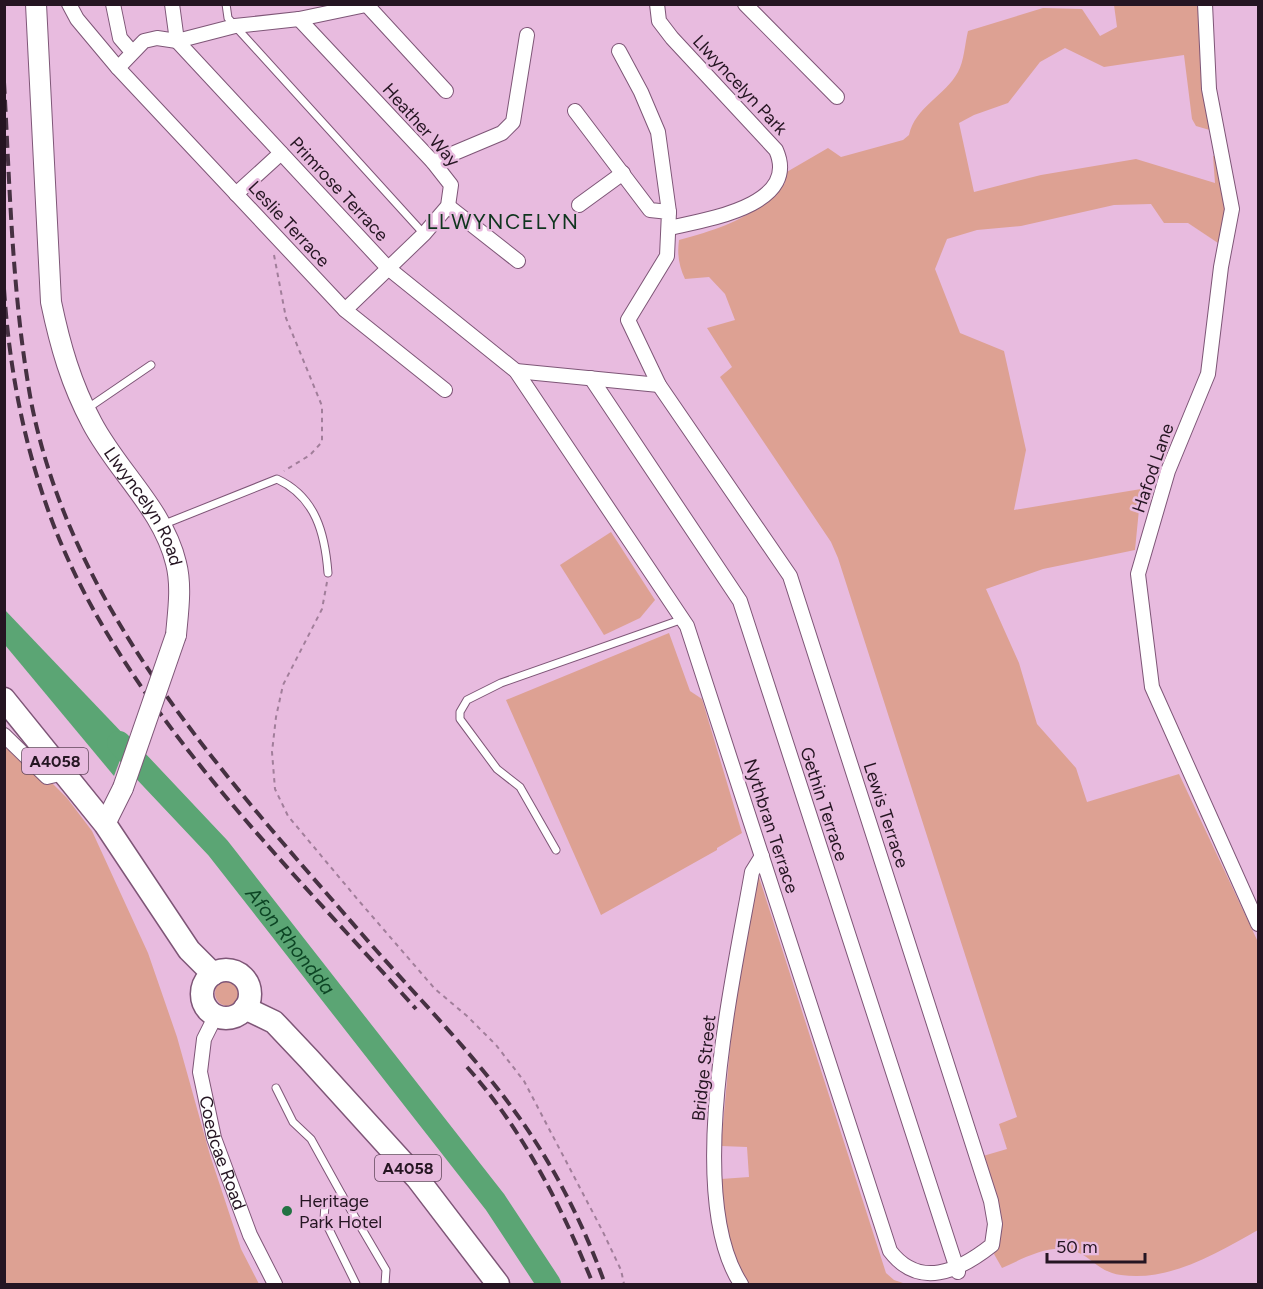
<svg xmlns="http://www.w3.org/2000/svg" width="1263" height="1289" font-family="Figtree,sans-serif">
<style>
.green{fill:#dda193}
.water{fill:#5ba574}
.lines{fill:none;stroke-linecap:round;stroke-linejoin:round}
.river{stroke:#5ba574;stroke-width:24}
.service-casing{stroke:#7e5677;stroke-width:9}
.minor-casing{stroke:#7e5677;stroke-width:16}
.secondary-casing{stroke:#7e5677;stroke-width:22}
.primary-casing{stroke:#7e5677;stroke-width:25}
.path{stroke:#a17e9a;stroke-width:2;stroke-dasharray:4.5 4.5;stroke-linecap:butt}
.service{stroke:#fff;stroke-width:7}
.minor{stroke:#fff;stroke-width:14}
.secondary{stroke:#fff;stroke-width:20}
.primary{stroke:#fff;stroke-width:22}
.rail{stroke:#463142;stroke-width:4;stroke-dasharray:12 6;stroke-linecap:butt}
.secondary-bridge-casing{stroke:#7e5677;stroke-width:22;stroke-linecap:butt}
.secondary-bridge{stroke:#fff;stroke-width:20}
.poi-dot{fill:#227243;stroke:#e8bbdf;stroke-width:2}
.labels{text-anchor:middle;stroke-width:5;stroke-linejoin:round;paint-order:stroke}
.shield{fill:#e8bbdf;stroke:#60475b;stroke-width:1.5}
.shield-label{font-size:16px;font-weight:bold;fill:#251522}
.street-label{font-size:18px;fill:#251522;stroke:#e8bbdf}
.poi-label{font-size:18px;fill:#251522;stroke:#e8bbdf;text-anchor:start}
.water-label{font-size:20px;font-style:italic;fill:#0d4625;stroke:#e8bbdf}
.quarter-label{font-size:21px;letter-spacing:1.5px;fill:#0f351e;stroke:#e8bbdf}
</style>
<rect width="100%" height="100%" fill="#e8bbdf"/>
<g class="green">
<path d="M1114 5H1201L1213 131 1196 126 1192 119 1184 55 1104 67 1065 48 1040 62 1008 103 974 115 959 123 974 192 1041 175 1136 159 1215 183 1213 156 1218 155 1226 213 1221 245 1188 223H1164L1151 204 1114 205 1021 226 977 230 947 239 935 269 960 333 1004 351 1026 450 1014 510 1141 489 1135 550 1043 569 986 589 1019 663 1037 724 1076 768 1087 802 1179 774 1258 942V1230C1217 1253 1170 1282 1121 1275 1099 1272 1094 1259 1077 1252 1051 1242 1025 1258 1002 1268L994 1254C1010 1225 991 1186 983 1156L1007 1149 999 1124 1017 1117 838 558 831 542 720 377 732 367 707 328 735 320 725 294 709 277 685 279C679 266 677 255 679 240 724 228 753 218 785 183V173L828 148 841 157 903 140 909 135C915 107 945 96 958 72 964 62 965 43 968 31L1043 8 1082 9 1100 36 1117 27Z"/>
<polygon points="611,532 655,600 640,618 604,635 560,565"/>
<polygon points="669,633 690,691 702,699 742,833 717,848 717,850 601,915 506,700"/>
<polygon points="4,735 67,798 92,831 148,953 177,1037 210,1155 241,1249 259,1284 5,1284"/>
<polygon points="758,874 886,1273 894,1280 906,1284 746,1284 727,1239 721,1179 749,1177 747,1147 721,1146 733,1015"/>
<circle cx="228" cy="993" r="13"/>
</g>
<polygon class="water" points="4,609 128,739 114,776 5,645"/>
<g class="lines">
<path class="river" id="s1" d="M119 743 218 848 495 1202 549 1284"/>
<g class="service-casing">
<g id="service">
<polyline points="226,4 228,18 235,26 424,234"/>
<polyline points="88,408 151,365"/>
<path d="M162 525 277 479C316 497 325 534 328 573"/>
<polyline points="556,850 520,787 497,769 460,719 460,712 467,700 501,683 683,619"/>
<polyline points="276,1088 293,1122 311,1139 342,1195"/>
<polyline points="356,1284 324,1219 325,1205 342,1195 386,1270 385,1284"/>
</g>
</g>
<g class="minor-casing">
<g id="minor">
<polyline points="69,4 77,19 118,68 345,310 445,390"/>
<polyline points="113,4 120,38 132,52"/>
<path d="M172 4 177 41 388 268 516 371 687 626 890 1251C919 1289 958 1272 992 1245L995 1224 991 1201 790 576 659 385 628 320 667 256 669 212 650 210 575 111"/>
<polyline points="366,4 446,91"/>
<path d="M657 4 659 21 672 38 776 150C801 206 704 220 669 228"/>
<polyline points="745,4 837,97"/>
<polyline points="1205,4 1209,89 1232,209 1221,267 1208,374 1168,471 1138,574 1152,687 1258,924"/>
<polyline points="299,19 433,162 451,185 448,206 424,234 345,310"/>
<polyline points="619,51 641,92 658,132 669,212"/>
<polyline points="118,68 144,41 157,38 177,41 235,26 299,19 366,5"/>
<polyline points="433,162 502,133 513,122 527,35"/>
<polyline points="236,194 281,153"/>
<polyline points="579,205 623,173"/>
<polyline points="448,206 518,261"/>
<polyline points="516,371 659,385"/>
<polyline points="591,378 740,601 958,1272"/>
<polyline points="4,735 47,777 64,773"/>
<path id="s2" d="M216 1015 204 1039 200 1072 214 1138 250 1235 275 1284"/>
<path d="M741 1284C683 1195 734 976 752 872L762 856"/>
</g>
</g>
<g class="secondary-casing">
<g id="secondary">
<path id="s3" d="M36 4 51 302C60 345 71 384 92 423 117 471 163 509 176 563 182 586 178 612 176 635"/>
<polyline points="105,824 123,788"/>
</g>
</g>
<g class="primary-casing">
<g id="primary">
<polyline points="4,699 105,824 189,950 213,974"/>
<circle cx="226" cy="994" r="24"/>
<polyline points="245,1008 274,1022 309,1059 417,1178 498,1284"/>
</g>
</g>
<g class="path">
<polyline points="274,255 286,318 322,406 322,442 310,455 284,471"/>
<polyline points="327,582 322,609 283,685 276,717 272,752 275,789 288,816 359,901 435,989 467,1016 496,1045 524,1081 602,1230 621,1270 624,1284"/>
</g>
<use href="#service" class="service"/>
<use href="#minor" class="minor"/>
<use href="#secondary" class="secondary"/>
<use href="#primary" class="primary"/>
<g class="rail">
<path d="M4 82C10 188 12 296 31 401 72 612 225 776 361 933 419 1000 487 1066 535 1141 564 1186 587 1234 605 1284"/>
<path d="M4 289C9 364 22 436 47 507 113 697 284 861 416 1009"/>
<path d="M467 1067C523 1130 562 1207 593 1284"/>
</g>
<g class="secondary-bridge-casing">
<polyline id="secondary-bridge" points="123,788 176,635"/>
</g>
<use href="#secondary-bridge" class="secondary-bridge"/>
</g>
<circle class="poi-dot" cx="287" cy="1211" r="6"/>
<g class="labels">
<g class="shield">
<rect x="22" y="748" width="66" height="26" rx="4.5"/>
<rect x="375" y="1155" width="66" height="26" rx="4.5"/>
</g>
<g class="shield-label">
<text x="55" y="767">A4058</text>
<text x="408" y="1174">A4058</text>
</g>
<g class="street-label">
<text transform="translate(740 85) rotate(47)" y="6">Llwyncelyn Park</text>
<text transform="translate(421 125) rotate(48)" y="6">Heather Way</text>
<text transform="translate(339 189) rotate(47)" y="6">Primrose Terrace</text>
<text transform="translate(289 224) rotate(47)" y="6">Leslie Terrace</text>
<text transform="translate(1153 468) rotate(-71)" y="6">Hafod Lane</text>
<text dy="6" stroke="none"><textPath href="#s3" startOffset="525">Llwyncelyn Road</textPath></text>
<text transform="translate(824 804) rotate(72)" y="6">Gethin Terrace</text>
<text transform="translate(886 815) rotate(72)" y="6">Lewis Terrace</text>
<text transform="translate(771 826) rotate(72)" y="6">Nythbran Terrace</text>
<text transform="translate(704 1068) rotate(-84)" y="6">Bridge Street</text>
<text dy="6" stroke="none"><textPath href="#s2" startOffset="144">Coedcae Road</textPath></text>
</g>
<g class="poi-label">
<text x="299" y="1207">Heritage<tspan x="299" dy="21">Park Hotel</tspan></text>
</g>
<g class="water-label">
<text dy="7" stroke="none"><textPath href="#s1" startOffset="262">Afon Rhondda</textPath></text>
</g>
<g class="quarter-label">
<text x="503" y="229">LLWYNCELYN</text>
</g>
</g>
<rect width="1263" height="1289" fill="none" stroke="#251522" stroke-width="12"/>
<path d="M1047 1253v9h98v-9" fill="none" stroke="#251522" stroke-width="3"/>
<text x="1056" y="1253" font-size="18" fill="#251522" stroke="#e8bbdf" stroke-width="4.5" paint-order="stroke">50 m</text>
</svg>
